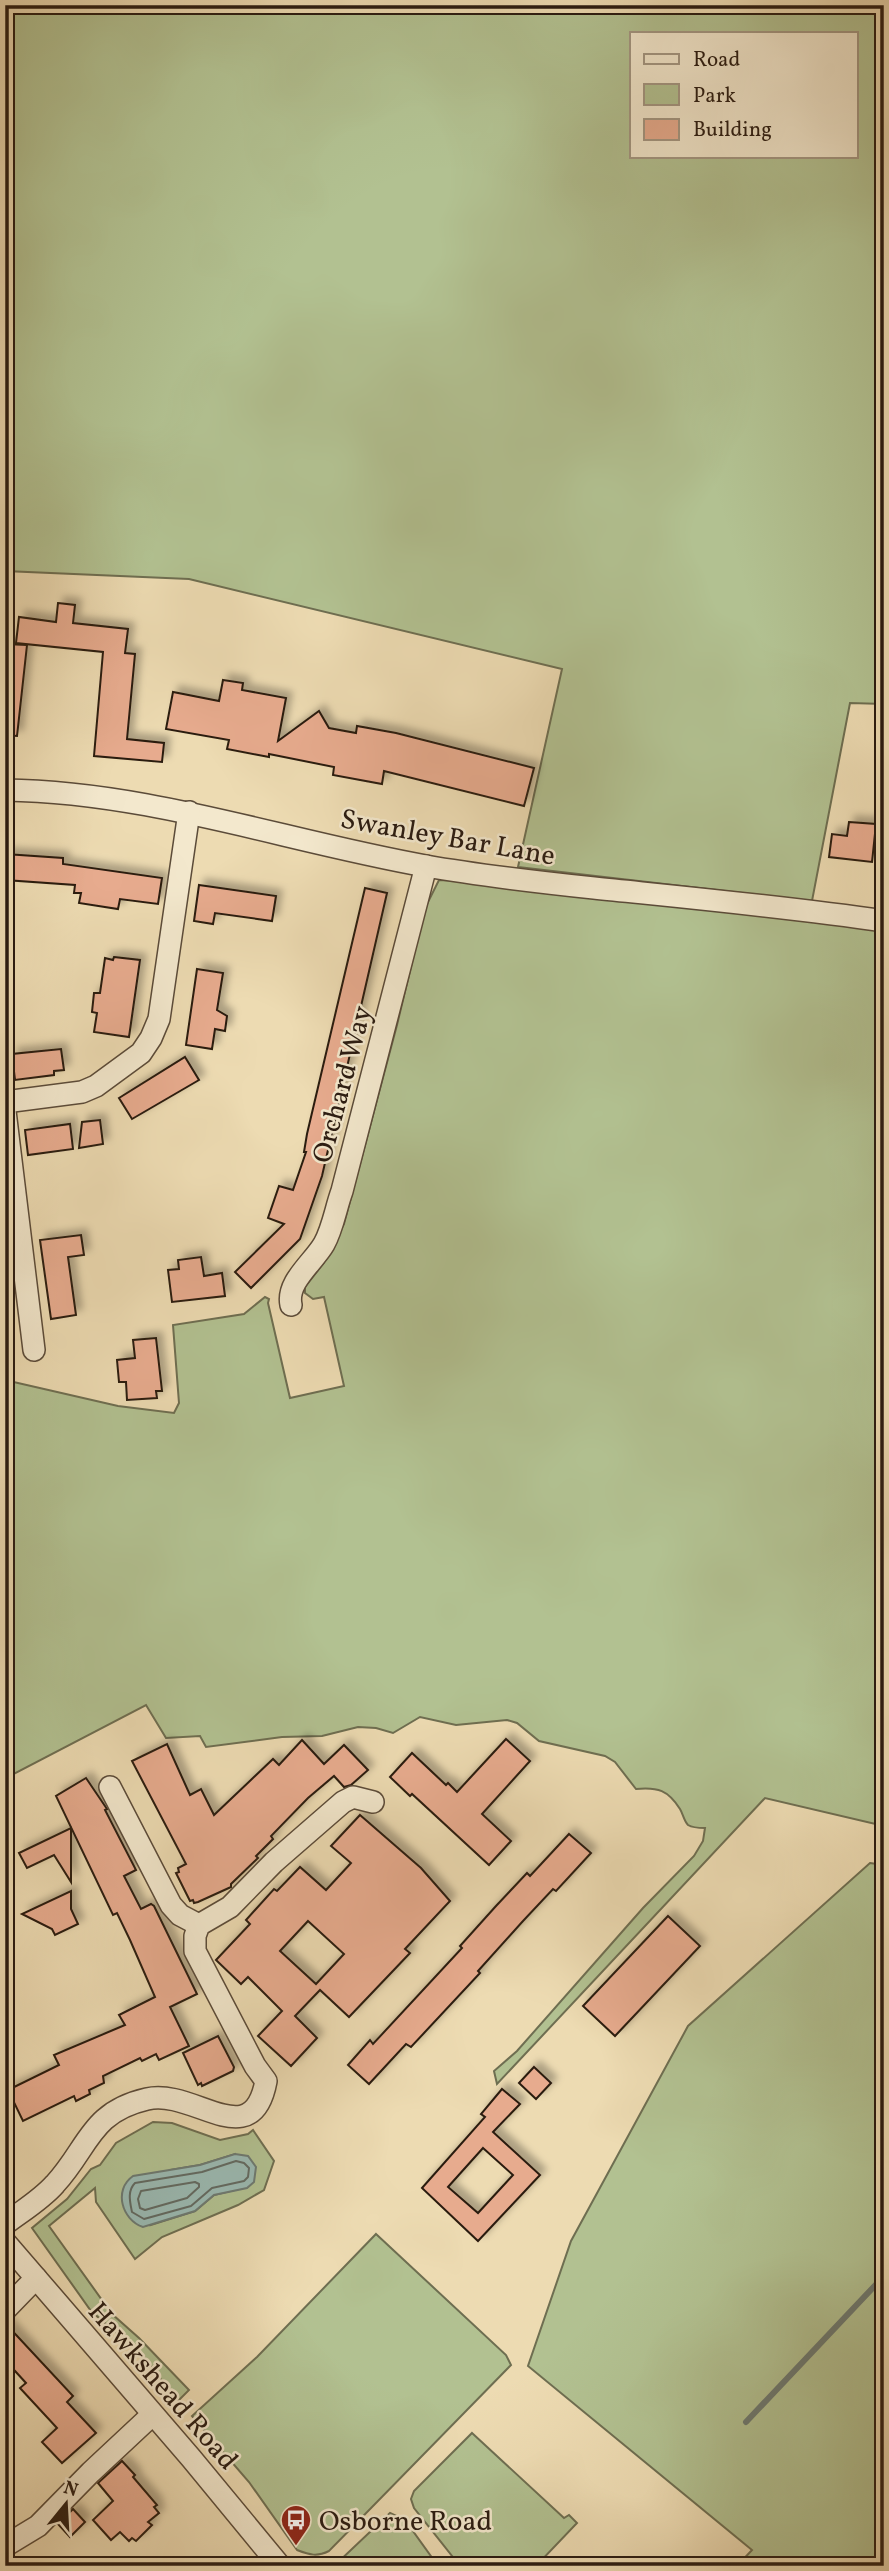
<svg xmlns="http://www.w3.org/2000/svg" width="889" height="2571" font-family="Vollkorn,serif">
<style>
.green{fill:#b2c191;stroke:#6e6e51;stroke-width:2;fill-rule:evenodd}
.water{fill:#9abab3;stroke:#6d7a72;stroke-width:2}
.lines{fill:none;stroke-linecap:round;stroke-linejoin:round}
.shore{stroke:#626a62;stroke-width:2}
.stream{stroke:#6d7a72;stroke-width:6}
.building{fill:#e7ab8e;stroke:#2a1b11;stroke-width:2;fill-rule:evenodd;filter:url(#shadow)}
.minor-casing{stroke:#5b4b39;stroke-width:24}
.minor{stroke:#f3e8cd;stroke-width:21}
.labels{text-anchor:middle;stroke-width:5;stroke-linejoin:round;paint-order:stroke}
.street-label{font-size:28px;fill:#2a1b11;stroke:#f3e8cd}
.poi-label{font-size:28px;fill:#2a1b11;stroke:#f3e8cd;text-anchor:start}
</style>
<defs>
<filter id="shadow"><feDropShadow dx="6" dy="-6" stdDeviation="3.5" flood-color="#0004"/></filter>
</defs>
<rect width="100%" height="100%" fill="#eddbb2"/>
<filter id="stains"><feTurbulence type="fractalNoise" baseFrequency=".00286" numOctaves="4"/><feColorMatrix values="0 0 0 0 .2 0 0 0 0 .09 0 0 0 0 .02 0 0 0 .5 -.17"/></filter>
<radialGradient id="worn" r=".72"><stop offset=".6" stop-color="#630" stop-opacity="0"/><stop offset="1" stop-color="#630" stop-opacity=".3"/></radialGradient>
<g class="green">
<path d="M5 5H884V704L850 703 812 901 518 867 562 669 189 579 5 571ZM632 33H856V156H632Z"/>
<path d="M439 880 470 881 884 926V1826L765 1798 497 2084 494 2071 517 2051 643 1908 694 1856 703 1841 705 1828C700 1828 693 1828 688 1825 684 1821 683 1814 680 1809 668 1790 658 1787 636 1789L615 1762 605 1756 539 1741 517 1723 507 1720 456 1725 420 1717 393 1733 376 1728 358 1727 322 1736 282 1737 206 1747 200 1736 166 1738 146 1705 8 1777 5 1772V1380L118 1406 174 1413 179 1403 173 1325 244 1314 265 1297 269 1299 268 1303 290 1398 344 1386 324 1297 313 1299 305 1293V1287L323 1264 344 1224 397 1025 425 908Z"/>
<polygon points="870,1863 884,1865 884,2566 737,2566 752,2550 528,2366 571,2241 688,2026"/>
<path d="M153 2122 172 2123 220 2140 248 2134 253 2130 274 2161 264 2190 238 2205 162 2237 135 2259 96 2202 95 2188 49 2226 112 2314 139 2338 189 2390 177 2402 147 2360 91 2311 32 2228 67 2199 91 2169 100 2165 116 2143ZM235 2154V2190L214 2195 195 2211 151 2225 171 2170 200 2165Z"/>
<path d="M376 2234 506 2355 511 2365 329 2551C317 2557 310 2555 297 2550L249 2482 192 2416 257 2357Z"/>
<polygon points="472,2433 564,2518 569,2515 577,2523 536,2566 460,2566 414,2508 411,2499 414,2491"/>
<polygon points="390,2513 405,2520 438,2566 334,2566"/>
</g>
<path class="water" d="M235 2154 248 2156 256 2167 254 2182 247 2188 214 2195 195 2211 143 2227C122 2220 113 2190 133 2176L200 2165Z"/>
<g class="lines">
<g class="shore">
<path d="M236 2161 244 2163 249 2168 248 2177 244 2181 212 2188 191 2206 144 2219 132 2212C130 2202 127 2191 135 2183L202 2172Z"/>
<polygon points="195,2182 199,2184 199,2187 187,2198 145,2210 140,2208 138,2199 141,2191"/>
</g>
<polyline class="stream" points="746,2422 884,2276"/>
</g>
<g class="building">
<polygon points="58,603 75,605 73,623 128,629 125,653 135,654 127,739 164,743 162,762 94,756 103,652 16,643 19,617 56,622"/>
<polygon points="5,644 27,645 17,736 5,735"/>
<polygon points="223,680 243,683 242,690 286,698 278,741 319,711 329,728 356,733 357,726 396,733 534,768 524,806 384,771 382,784 333,775 334,767 269,754 269,757 227,749 229,740 166,729 173,692 219,701"/>
<polygon points="849,822 876,824 872,862 829,857 832,834 847,836"/>
<polygon points="5,854 63,858 63,864 162,878 158,904 120,899 118,909 79,903 81,893 74,893 75,885 5,880"/>
<polygon points="199,885 276,896 272,921 215,913 213,924 194,921"/>
<polygon points="365,888 387,893 322,1176 300,1239 251,1288 235,1272 284,1224 268,1218 279,1186 293,1190 306,1152 304,1152 307,1134"/>
<polygon points="114,957 140,960 129,1037 94,1032 97,1013 92,1012 94,993 100,993 105,958 113,960"/>
<polygon points="197,969 223,973 217,1010 227,1016 225,1031 215,1029 212,1049 186,1045"/>
<polygon points="61,1049 64,1070 54,1071 54,1075 15,1080 12,1054"/>
<polygon points="185,1057 199,1080 132,1119 119,1098"/>
<polygon points="100,1120 103,1144 79,1148 82,1122"/>
<polygon points="70,1124 73,1149 28,1155 25,1130"/>
<polygon points="81,1235 84,1255 68,1257 76,1315 51,1319 40,1240"/>
<polygon points="201,1257 204,1276 222,1273 225,1296 172,1302 168,1270 179,1269 178,1260"/>
<polygon points="156,1338 162,1391 156,1391 157,1398 127,1400 126,1382 119,1382 117,1360 135,1358 133,1340"/>
<polygon points="506,1739 530,1761 482,1814 511,1841 489,1865 412,1794 410,1796 390,1777 412,1753 446,1785 448,1783 457,1792"/>
<polygon points="302,1740 324,1764 344,1745 368,1770 351,1785 344,1787 334,1776 308,1798 271,1836 273,1839 256,1856 258,1858 231,1884 231,1887 198,1902 194,1903 193,1900 190,1901 176,1873 179,1872 178,1868 186,1864 132,1761 167,1744 190,1795 201,1789 214,1815 273,1759 279,1765"/>
<polygon points="86,1778 107,1809 105,1810 136,1870 124,1876 141,1909 151,1904 154,1906 197,1994 170,2007 189,2046 159,2060 156,2054 142,2061 140,2058 103,2076 104,2083 89,2090 90,2094 76,2101 74,2096 23,2121 8,2090 59,2065 54,2055 125,2025 119,2015 155,1997 130,1940 117,1913 113,1915 56,1796"/>
<path d="M360 1815 421 1868 450 1901 405 1949 410 1953 349 2017 320 1990 295 2016 317 2038 291 2066 258 2036 282 2011 248 1977 241 1984 216 1960 250 1924 246 1920 274 1889 277 1891 300 1867 326 1890 351 1863 331 1846ZM308 1921 344 1954 316 1984 280 1951Z"/>
<polygon points="71,1828 71,1882 54,1855 27,1868 19,1853"/>
<polygon points="569,1834 591,1853 556,1891 553,1889 523,1921 478,1971 480,1973 411,2047 406,2044 369,2084 348,2065 370,2040 373,2044 462,1948 460,1946 496,1906 527,1873 530,1876"/>
<polygon points="71,1891 71,1909 78,1924 55,1935 52,1929 22,1914"/>
<polygon points="668,1916 700,1946 615,2036 583,2006"/>
<polygon points="218,2036 234,2067 233,2071 202,2086 201,2083 198,2085 183,2053"/>
<polygon points="534,2067 551,2083 536,2099 519,2083"/>
<path d="M502 2089 520 2104 493 2132 540 2175 478 2241 422 2188 485 2117 481 2114ZM483 2148 513 2175 478 2213 448 2187Z"/>
<polygon points="5,2323 73,2396 67,2402 96,2433 62,2463 42,2442 57,2428 20,2388 26,2383 5,2360"/>
<polygon points="122,2461 135,2475 133,2477 157,2505 154,2507 159,2513 148,2522 152,2525 136,2541 132,2538 129,2541 120,2532 111,2540 93,2520 113,2501 98,2483"/>
<polygon points="73,2509 85,2522 70,2537 58,2524"/>
</g>
<g class="lines">
<g class="minor-casing">
<g id="minor">
<path d="M5 790C150 792 285 841 426 866 482 876 538 882 594 888 691 898 788 907 884 921"/>
<polyline points="5,1102 82,1092 96,1086 141,1053 151,1038 159,1019 189,812"/>
<polyline points="5,1111 34,1350"/>
<path d="M291 1305C286 1282 313 1263 324 1244 333 1228 336 1207 342 1191L426 866"/>
<polyline points="110,1787 171,1905 180,1915 199,1925"/>
<path d="M5 2224C22 2211 41 2200 55 2184 89 2147 90 2112 147 2099 194 2088 252 2156 266 2081L255 2066 195 1951V1936L199 1925 230 1907 274 1862 343 1802 353 1797 373 1802"/>
<polyline points="5,2242 191,2458 280,2566"/>
<polyline points="5,2310 36,2278"/>
<polyline points="5,2546 38,2526 91,2472 152,2415"/>
</g>
</g>
<use href="#minor" class="minor"/>
</g>
<defs>
<g id="bus-pin" transform="scale(1.575)"><path d="M0 17L-7.5 6A9.5 9.5 0 1 1 7.5 6Z" fill="#8f2418" stroke="#f3e8cd"/><path d="M-5-6H5V4H4V6H2V4H-2V6H-4V4H-5ZM-3.5-4V0h7V-4ZM-3.5 1.2v1.5H-2V1.2ZM2 1.2v1.5H3.5V1.2Z" fill="#fff"/></g>
</defs>
<g fill-rule="evenodd">
<use href="#bus-pin" x="296" y="2520"/>
</g>
<g class="labels">
<g class="street-label">
<text transform="translate(448 836) rotate(10)" y="10">Swanley Bar Lane</text>
<text transform="translate(341 1084) rotate(-75)" y="10">Orchard Way</text>
<text transform="translate(164 2385) rotate(49)" y="10">Hawkshead Road</text>
</g>
<g class="poi-label">
<text x="319" y="2530">Osborne Road</text>
</g>
</g>
<rect width="889" height="2571" fill="none" stroke="#eddbb2" stroke-width="28"/>
<rect x="7" y="7" width="875" height="2557" fill="none" stroke="#2a1b11" stroke-width="3.5"/>
<rect x="14" y="14" width="861" height="2543" fill="none" stroke="#2a1b11" stroke-width="2"/>
<rect x="630" y="32" width="228" height="126" fill="#f3e8cd" stroke="#a39682" stroke-width="2"/>
<rect x="644" y="54" width="35" height="10" fill="#f3e8cd" stroke="#a39682" stroke-width="2"/>
<text x="693" y="66" font-size="21" fill="#2a1b11">Road</text>
<rect x="644" y="84" width="35" height="21" fill="#b2c191" stroke="#a39682" stroke-width="2"/>
<text x="693" y="102" font-size="21" fill="#2a1b11">Park</text>
<rect x="644" y="119" width="35" height="21" fill="#e7ab8e" stroke="#a39682" stroke-width="2"/>
<text x="693" y="136" font-size="21" fill="#2a1b11">Building</text>
<g transform="translate(66 2504) rotate(18)" stroke="#f3e8cd" stroke-width="5" paint-order="stroke">
<path d="M0-5L12 26L0 18L-12 26Z" fill="#2a1b11"/>
<text y="-10" font-size="19" font-weight="bold" text-anchor="middle" fill="#2a1b11">N</text>
</g>
<rect width="100%" height="100%" filter="url(#stains)"/>
<rect width="100%" height="100%" fill="url(#worn)"/>
</svg>
